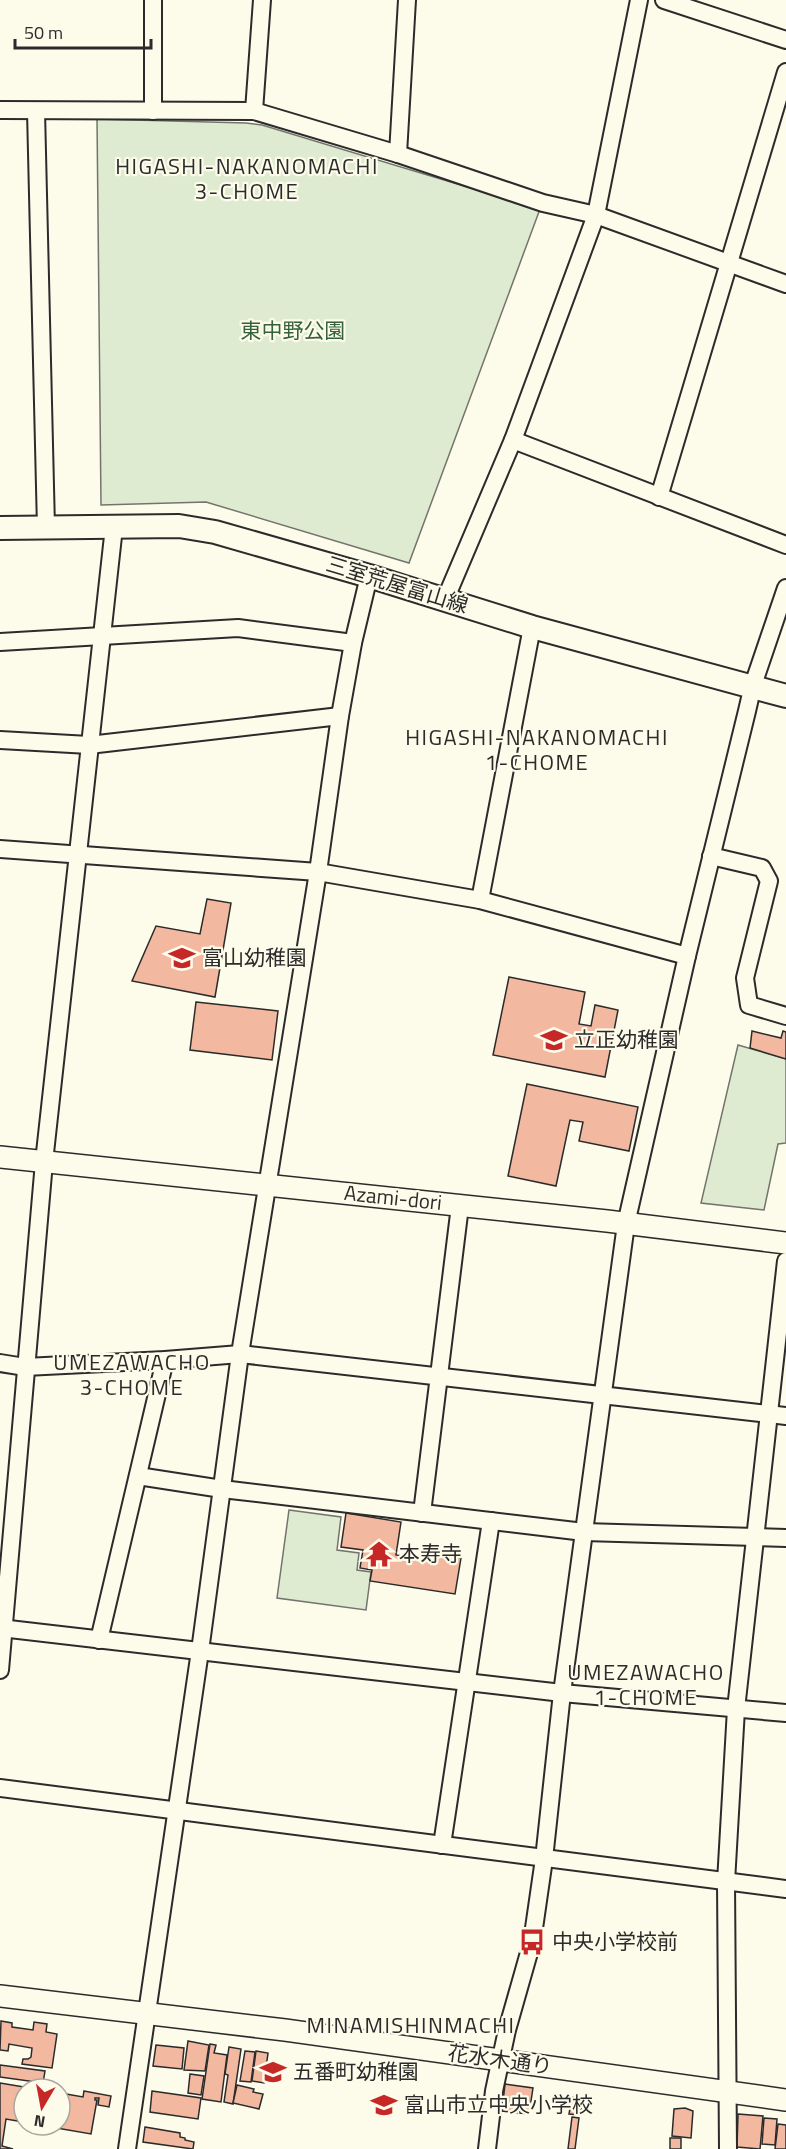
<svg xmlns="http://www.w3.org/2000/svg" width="786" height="2149" font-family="'Titillium Web','Noto Sans JP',sans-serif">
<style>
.green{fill:#deebd1;stroke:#74746e;stroke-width:1.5}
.building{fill:#f2b8a0;stroke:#2b2b2b;stroke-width:1.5}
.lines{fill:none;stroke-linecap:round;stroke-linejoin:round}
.minor-casing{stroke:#2b2b2b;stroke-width:20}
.tertiary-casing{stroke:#2b2b2b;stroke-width:24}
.secondary-casing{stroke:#2b2b2b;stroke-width:26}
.minor{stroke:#fdfbea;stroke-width:16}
.tertiary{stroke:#fdfbea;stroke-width:21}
.secondary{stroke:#fdfbea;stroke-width:22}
.labels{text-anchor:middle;stroke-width:4.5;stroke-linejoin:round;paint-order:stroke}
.park-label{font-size:21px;fill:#34623c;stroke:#fdfbea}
.street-label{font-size:21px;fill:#2b2b2b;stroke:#fdfbea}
.poi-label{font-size:21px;fill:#2b2b2b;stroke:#fdfbea;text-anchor:start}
.neighbourhood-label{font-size:22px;letter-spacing:1.5px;fill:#2b2b2b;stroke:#fdfbea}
</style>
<rect width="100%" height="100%" fill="#fdfbea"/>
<g class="green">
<polygon points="97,119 246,123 262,125 540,209 409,563 206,502 101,505"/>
<polygon points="738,1045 786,1059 786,1143 778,1144 764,1210 701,1203"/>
<polygon points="289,1510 341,1517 337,1550 359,1553 357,1570 371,1572 366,1610 277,1598"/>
</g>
<g class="building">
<polygon points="207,899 231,903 215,997 132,981 156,926 200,934"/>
<polygon points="509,977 585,992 579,1024 591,1026 595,1005 618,1010 605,1077 493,1055"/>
<polygon points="196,1002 278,1011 272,1060 190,1050"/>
<polygon points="752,1031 781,1038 783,1031 786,1032 786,1059 750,1048"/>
<polygon points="527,1084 638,1107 629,1151 579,1141 583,1122 570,1120 556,1186 508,1176"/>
<polygon points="346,1513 401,1522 396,1555 420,1559 421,1552 461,1558 455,1594 370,1581 372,1570 360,1568 363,1550 341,1547"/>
<polygon points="1,2021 12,2023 12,2027 33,2030 34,2022 47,2024 46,2032 57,2034 52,2068 22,2064 23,2059 28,2059 31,2057 32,2048 9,2044 8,2051 0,2050"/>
<polygon points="188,2041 209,2045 205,2071 184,2070"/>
<polygon points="210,2044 216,2045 214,2053 227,2055 221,2102 202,2099"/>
<polygon points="156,2045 184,2048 182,2069 153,2066"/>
<polygon points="229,2047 241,2049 233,2104 224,2102 228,2075 225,2074"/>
<polygon points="245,2051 255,2052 251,2082 240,2081"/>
<polygon points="256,2051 268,2053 264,2083 252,2081"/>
<polygon points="0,2065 45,2071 43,2083 0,2077"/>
<polygon points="190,2074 204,2076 201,2095 188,2093"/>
<polygon points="0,2083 36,2089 24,2089 24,2122 6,2119 2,2146 13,2149 0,2149"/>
<polygon points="505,2084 533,2088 529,2114 520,2113 520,2110 517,2109 517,2113 502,2111"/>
<polygon points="237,2085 254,2089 253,2092 263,2094 259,2109 233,2103"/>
<polygon points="84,2091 111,2096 109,2107 98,2105 99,2098 95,2098 95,2100 97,2100 91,2134 39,2125 60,2125 60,2093 83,2097"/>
<polygon points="152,2091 201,2098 198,2119 150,2112"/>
<polygon points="572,2097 583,2099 580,2115 569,2114"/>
<polygon points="685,2108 693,2111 691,2138 672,2136 674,2109"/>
<polygon points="738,2114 763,2116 760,2149 737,2147"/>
<polygon points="572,2117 579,2118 575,2149 568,2149"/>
<polygon points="764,2118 777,2119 775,2145 762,2144"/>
<polygon points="778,2124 786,2125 786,2149 775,2149"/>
<polygon points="145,2127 180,2133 180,2137 185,2138 185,2140 194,2142 193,2149 143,2142"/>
<rect x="670" y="2138" width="11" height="11"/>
</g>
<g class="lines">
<g class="minor-casing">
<g id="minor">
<polyline points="153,0 153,111"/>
<polyline points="664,0 786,40"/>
<polyline points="0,110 254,111 398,154 543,203 596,215 786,284"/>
<polyline points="36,111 46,528"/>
<polyline points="254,111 262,0"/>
<polyline points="398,154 407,0"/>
<polyline points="513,440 786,545"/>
<polyline points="659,497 786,72"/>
<polyline points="445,600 513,440 596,215 639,0"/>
<polyline points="0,642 238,628 353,643"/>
<polyline points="0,740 89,745 340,716"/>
<polyline points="0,849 318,872 480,900 687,956"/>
<polyline points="711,856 762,868 769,881 745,978 749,1005 786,1016"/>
<polyline points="480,900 532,627"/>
<polyline points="0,1363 25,1367 165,1360 240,1354 786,1416"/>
<polyline points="138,1476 222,1489 584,1532 786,1538"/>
<polyline points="422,1513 460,1206"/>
<polyline points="0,1628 562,1693 786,1713"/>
<polyline points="99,1640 165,1360"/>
<polyline points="0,1670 44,1162 114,527"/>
<polyline points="0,1788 786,1889"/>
<polyline points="442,1845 491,1521"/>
<polyline points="127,2149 200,1651 240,1354 318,872 340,716 353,643 369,576"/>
<polyline points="487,2149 494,2091 507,2030 532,1942 544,1859 562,1693 626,1224 687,956 747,711 753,685 786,588"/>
<polyline points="728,2149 726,1882 736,1709 786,1261"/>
</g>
</g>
<g class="tertiary-casing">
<g id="tertiary">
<polyline points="0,1157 607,1221 786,1243"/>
<polyline points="0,1996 285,2030 786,2100"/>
</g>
</g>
<g class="secondary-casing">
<polyline id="secondary" points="0,528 179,526 215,532 369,576 532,627 786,696"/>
</g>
<use href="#minor" class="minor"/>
<use href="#tertiary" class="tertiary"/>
<use href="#secondary" class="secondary"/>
</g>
<defs>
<g id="school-bare" transform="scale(2.07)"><path d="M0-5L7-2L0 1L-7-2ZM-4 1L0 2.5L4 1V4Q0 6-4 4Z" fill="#c62828" stroke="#fdfbea" stroke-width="2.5" paint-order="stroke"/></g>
<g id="temple-bare" transform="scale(2.07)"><path d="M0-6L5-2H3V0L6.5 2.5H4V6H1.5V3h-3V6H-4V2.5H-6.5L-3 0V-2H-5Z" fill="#c62828" stroke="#fdfbea" stroke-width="2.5" paint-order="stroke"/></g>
<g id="bus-bare" transform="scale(2.07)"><path d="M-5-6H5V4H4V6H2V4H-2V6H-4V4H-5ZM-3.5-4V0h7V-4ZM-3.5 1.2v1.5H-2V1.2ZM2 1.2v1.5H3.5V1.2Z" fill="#c62828" stroke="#fdfbea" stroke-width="2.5" paint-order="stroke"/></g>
</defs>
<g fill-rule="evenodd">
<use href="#school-bare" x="182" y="958"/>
<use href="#school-bare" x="554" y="1040"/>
<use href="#temple-bare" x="379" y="1554"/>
<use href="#bus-bare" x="532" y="1942"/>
<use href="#school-bare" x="273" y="2072"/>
<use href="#school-bare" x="384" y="2105"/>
</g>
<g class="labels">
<g class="park-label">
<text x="293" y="338">東中野公園</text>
</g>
<g class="street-label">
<text transform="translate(397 585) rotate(17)" y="7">三室荒屋富山線</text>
<text transform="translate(393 1198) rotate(6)" y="7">Azami-dori</text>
<text transform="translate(500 2060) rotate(8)" y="7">花水木通り</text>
</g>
<g class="poi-label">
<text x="202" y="965">富山幼稚園</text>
<text x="574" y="1047">立正幼稚園</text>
<text x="399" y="1561">本寿寺</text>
<text x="552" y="1949">中央小学校前</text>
<text x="293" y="2079">五番町幼稚園</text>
<text x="404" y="2112">富山市立中央小学校</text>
</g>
<g class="neighbourhood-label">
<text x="247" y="174">HIGASHI-NAKANOMACHI<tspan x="247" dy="25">3-CHOME</tspan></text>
<text x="537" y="745">HIGASHI-NAKANOMACHI<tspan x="537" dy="25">1-CHOME</tspan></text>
<text x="132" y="1370">UMEZAWACHO<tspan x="132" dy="25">3-CHOME</tspan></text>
<text x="646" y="1680">UMEZAWACHO<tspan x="646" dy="25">1-CHOME</tspan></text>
<text x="411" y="2033">MINAMISHINMACHI</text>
</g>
</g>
<g transform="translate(42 2107) rotate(190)"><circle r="28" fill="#fdfbea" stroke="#a9a89e" stroke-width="1.5"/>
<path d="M0-4.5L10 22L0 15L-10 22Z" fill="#c62828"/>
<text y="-9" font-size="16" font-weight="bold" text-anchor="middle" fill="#2b2b2b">N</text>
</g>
<path d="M15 39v9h136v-9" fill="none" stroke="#2b2b2b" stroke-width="3"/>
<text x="24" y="39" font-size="18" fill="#2b2b2b" stroke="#fdfbea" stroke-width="4.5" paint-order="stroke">50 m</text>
</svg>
